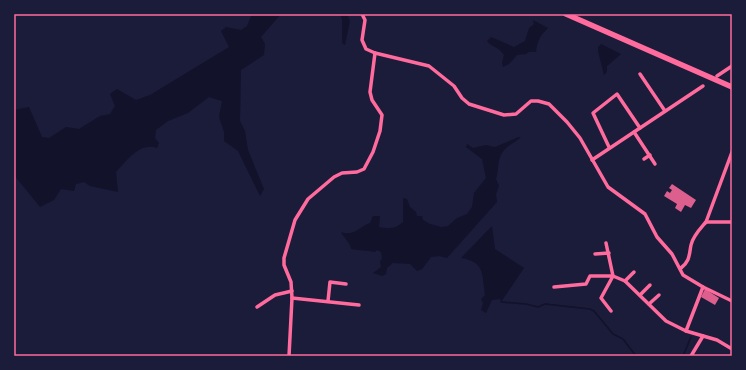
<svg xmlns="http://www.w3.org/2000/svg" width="746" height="370" font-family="Jost,sans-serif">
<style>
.water{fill:#12122b}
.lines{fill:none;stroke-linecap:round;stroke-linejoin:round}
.stream{stroke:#12122b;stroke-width:1.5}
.building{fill:#dd5f8e}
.minor{stroke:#ff6b9d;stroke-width:3.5}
.trunk{stroke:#ff6b9d;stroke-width:5.5}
.neatline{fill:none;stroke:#ff6b9d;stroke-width:1.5}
</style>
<rect width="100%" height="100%" fill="#1b1b3a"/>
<g class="water">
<path d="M252 14H281L261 37 265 44 264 55 241 70 240 121 245 131 248 150 264 189 260 196 238 151 224 141V132L219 117 222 101 209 97 188 113 168 121 156 130 155 138 159 143 157 148C139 142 127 161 116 172L118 192 90 186 84 182 76 184 74 191 61 189 54 200 40 207 14 175V110L29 107 42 137 49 138 66 127 79 129 100 116 110 114 115 106 110 94 117 89 136 100 150 95 229 47 221 31 226 27 241 30 247 26Z"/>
<polygon points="340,14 347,14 350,21 345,45 342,43 342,19"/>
<path d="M533 20 548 28C540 36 537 41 536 52H529L526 54 517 55 509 64 503 67 502 63 504 55C497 45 492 48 487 41L491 37 514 47 525 41 529 28 534 24Z"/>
<polygon points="601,44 621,54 607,66 607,72 604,75 598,51 598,47"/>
<path d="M519 137H521C516 142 506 146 502 153 497 161 499 171 496 179L499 186 496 194 497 202 447 258 439 256 431 257 422 269 417 271 410 264 393 263 387 268 386 274 382 276 373 273 381 267 380 262 382 258 381 252 377 250 375 252C367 250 360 251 351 249 350 242 344 238 341 232 353 237 359 227 370 223L373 216H380L379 227C389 229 395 229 403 222V198L407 199 410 207 416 212 417 216H422L423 220 430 224 442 227 448 226 457 218 467 214 472 207 474 193 486 178 482 159 466 147 467 144 473 148 486 145 495 147Z"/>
<path d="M492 226 495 249 524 268 501 302 500 299 492 300 486 313 481 310 483 303 481 299 485 295C482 274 485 262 461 258Z"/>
</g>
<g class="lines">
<g class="stream">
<polyline points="501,302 526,304 538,307 545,304 590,309 594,311 613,334 623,339 636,356"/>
<polyline points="683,356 691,337"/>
</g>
</g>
<g class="building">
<polygon points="672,184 696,200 691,208 685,205 681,212 675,208 677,204 664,196 667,191 670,193 672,190 669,188"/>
<polygon points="705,289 719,298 715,305 701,297"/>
</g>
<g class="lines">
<g class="minor">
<polyline points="362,14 365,20 362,40 366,49 375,53 429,66 454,86 462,98 469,104 504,115 516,114 531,101 538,101 549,104 567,122 580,138 608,187 645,214 657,237 672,254 683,275 703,287 686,331 717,340 732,349"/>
<polyline points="640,74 665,111"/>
<polyline points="717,76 732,66"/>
<polyline points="634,132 655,164"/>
<polyline points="609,147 593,113 617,94 640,128"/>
<polyline points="644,159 650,155"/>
<polyline points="592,160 703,86"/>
<polyline points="706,222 732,222"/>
<polyline points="606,243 613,276 601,298 611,311"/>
<polyline points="595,254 609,253"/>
<path d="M681 268C690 261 689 255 691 245 693 236 700 229 706 222L732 152"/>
<polyline points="625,281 634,272"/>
<polyline points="554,287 586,284 590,276 613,276 625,281 666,321 686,331"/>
<polyline points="703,287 732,301"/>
<polyline points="640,295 650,285"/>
<polyline points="292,298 359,305"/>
<polyline points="328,301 330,282 346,284"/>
<polyline points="649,304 659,295"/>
<polyline points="257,307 275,295 292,291"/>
<polyline points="289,356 292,298 291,282 284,265 284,258 295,220 308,199 334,177 342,173 357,172 364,169 373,152 380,131 382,115 372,100 370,92 375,53"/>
<polyline points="691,356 703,336"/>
</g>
<polyline class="trunk" points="566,14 732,87"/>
</g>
<rect width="746" height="370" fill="none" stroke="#1b1b3a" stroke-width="30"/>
<rect x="15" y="15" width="716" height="340" class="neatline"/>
</svg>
